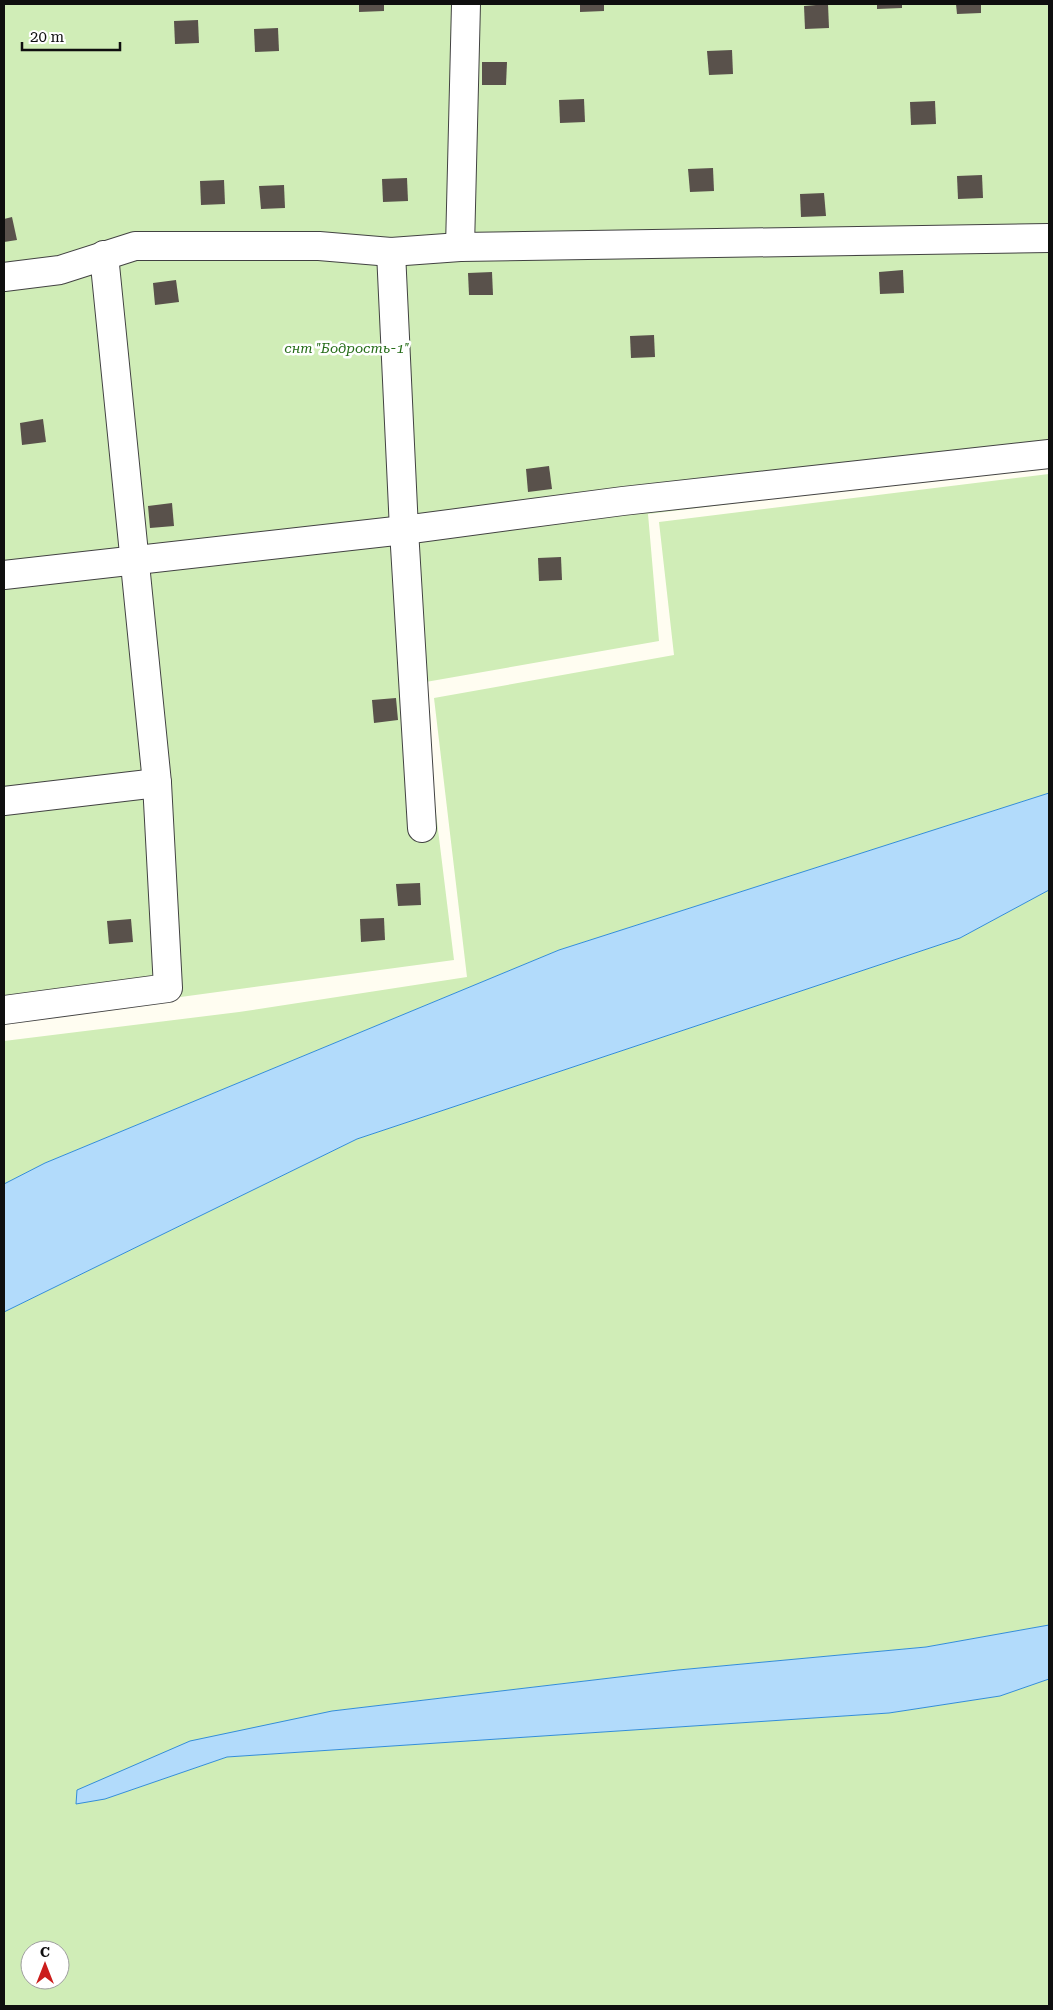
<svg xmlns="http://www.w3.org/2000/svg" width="1053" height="2010" font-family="'Roboto Serif',serif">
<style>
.green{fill:#d0edb7;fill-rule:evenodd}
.water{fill:#b2dbfb;stroke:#338dd8}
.building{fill:#59514b}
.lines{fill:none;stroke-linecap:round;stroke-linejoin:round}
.minor-casing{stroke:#424242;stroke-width:30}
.minor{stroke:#fff;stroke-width:28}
.labels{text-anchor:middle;stroke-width:5;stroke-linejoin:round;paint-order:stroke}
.park-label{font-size:14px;font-style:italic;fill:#266d19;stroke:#fff}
</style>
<rect width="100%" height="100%" fill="#fffdf1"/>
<g class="green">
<polygon points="4,4 1049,4 1049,465 648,514 659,641 420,683 454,960 4,1021"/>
<polygon points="1049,474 1049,793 559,950 45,1163 4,1184 4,1041 239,1012 467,977 434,698 674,655 659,522"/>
<path d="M1049 890V1625L926 1647 678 1670 332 1711 105 1799 227 1757 889 1713 1000 1696 1049 1679V2006H4V1312L357 1139 960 938ZM30 1950H60V1980H30Z"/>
</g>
<g class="water">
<polygon points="1049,793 1049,890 960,938 357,1139 4,1312 4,1184 45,1163 559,950"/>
<polygon points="1049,1625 1049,1679 1000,1696 889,1713 227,1757 105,1799 76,1804 77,1790 190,1741 332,1711 678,1670 926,1647"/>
</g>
<g class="building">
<polygon points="359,4 384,4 384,11 359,12"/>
<polygon points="580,4 604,4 604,11 580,12"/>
<polygon points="828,4 829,28 805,29 804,6"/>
<polygon points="877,4 902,4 902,8 877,9"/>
<polygon points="956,4 981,4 981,13 957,14"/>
<polygon points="198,20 199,43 175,44 174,21"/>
<polygon points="278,28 279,51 255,52 254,29"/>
<polygon points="732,50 733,74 709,75 707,51"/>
<polygon points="482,62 507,62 506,85 482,85"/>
<polygon points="584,99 585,122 560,123 559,100"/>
<polygon points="935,101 936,124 911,125 910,102"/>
<polygon points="713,168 714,191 690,192 688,169"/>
<polygon points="982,175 983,198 958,199 957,176"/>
<polygon points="407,178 408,201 383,202 382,179"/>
<polygon points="224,180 225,204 201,205 200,181"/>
<polygon points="284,185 285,208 261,209 259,186"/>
<polygon points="824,193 826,216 801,217 800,194"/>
<polygon points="12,217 17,240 4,242 4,219"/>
<polygon points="903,270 904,293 880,294 879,272"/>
<polygon points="492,272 493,295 469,295 468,273"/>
<polygon points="176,280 179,302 155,305 153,283"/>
<polygon points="654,335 655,357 631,358 630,336"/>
<polygon points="43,419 46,442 22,445 20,423"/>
<polygon points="549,466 552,489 528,492 526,469"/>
<polygon points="172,503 174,526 150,528 148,506"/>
<polygon points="561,557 562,580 539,581 538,558"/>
<polygon points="396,698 398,720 374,723 372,700"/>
<polygon points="420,883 421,905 398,906 396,884"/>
<polygon points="384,918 385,940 361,942 360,919"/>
<polygon points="131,919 133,942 109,944 107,921"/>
</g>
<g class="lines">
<g class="minor-casing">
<g id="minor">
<polyline points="460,247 466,4"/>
<polyline points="391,252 404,530 422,828"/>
<polyline points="4,277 60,270 135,246 319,246 391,252 460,247 1049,238"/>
<polyline points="4,575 404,530 623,501 1049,454"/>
<polyline points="4,801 157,783"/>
<polyline points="4,1010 168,988 157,783 104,255"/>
</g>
</g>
<use href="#minor" class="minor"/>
</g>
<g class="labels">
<g class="park-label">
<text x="347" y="353">снт "Бодрость-1"</text>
</g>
</g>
<rect width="1053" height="2010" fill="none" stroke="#0f0f0f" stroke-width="10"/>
<g transform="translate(45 1965)"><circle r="24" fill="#ffffff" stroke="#9f9f9f"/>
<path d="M0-4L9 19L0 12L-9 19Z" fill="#cb1d1b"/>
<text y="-8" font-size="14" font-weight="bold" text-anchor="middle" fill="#0f0f0f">С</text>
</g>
<path d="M22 42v8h98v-8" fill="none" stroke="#0f0f0f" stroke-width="2.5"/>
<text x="30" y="42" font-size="15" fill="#0f0f0f" stroke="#ffffff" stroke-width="4" paint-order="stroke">20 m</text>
</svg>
